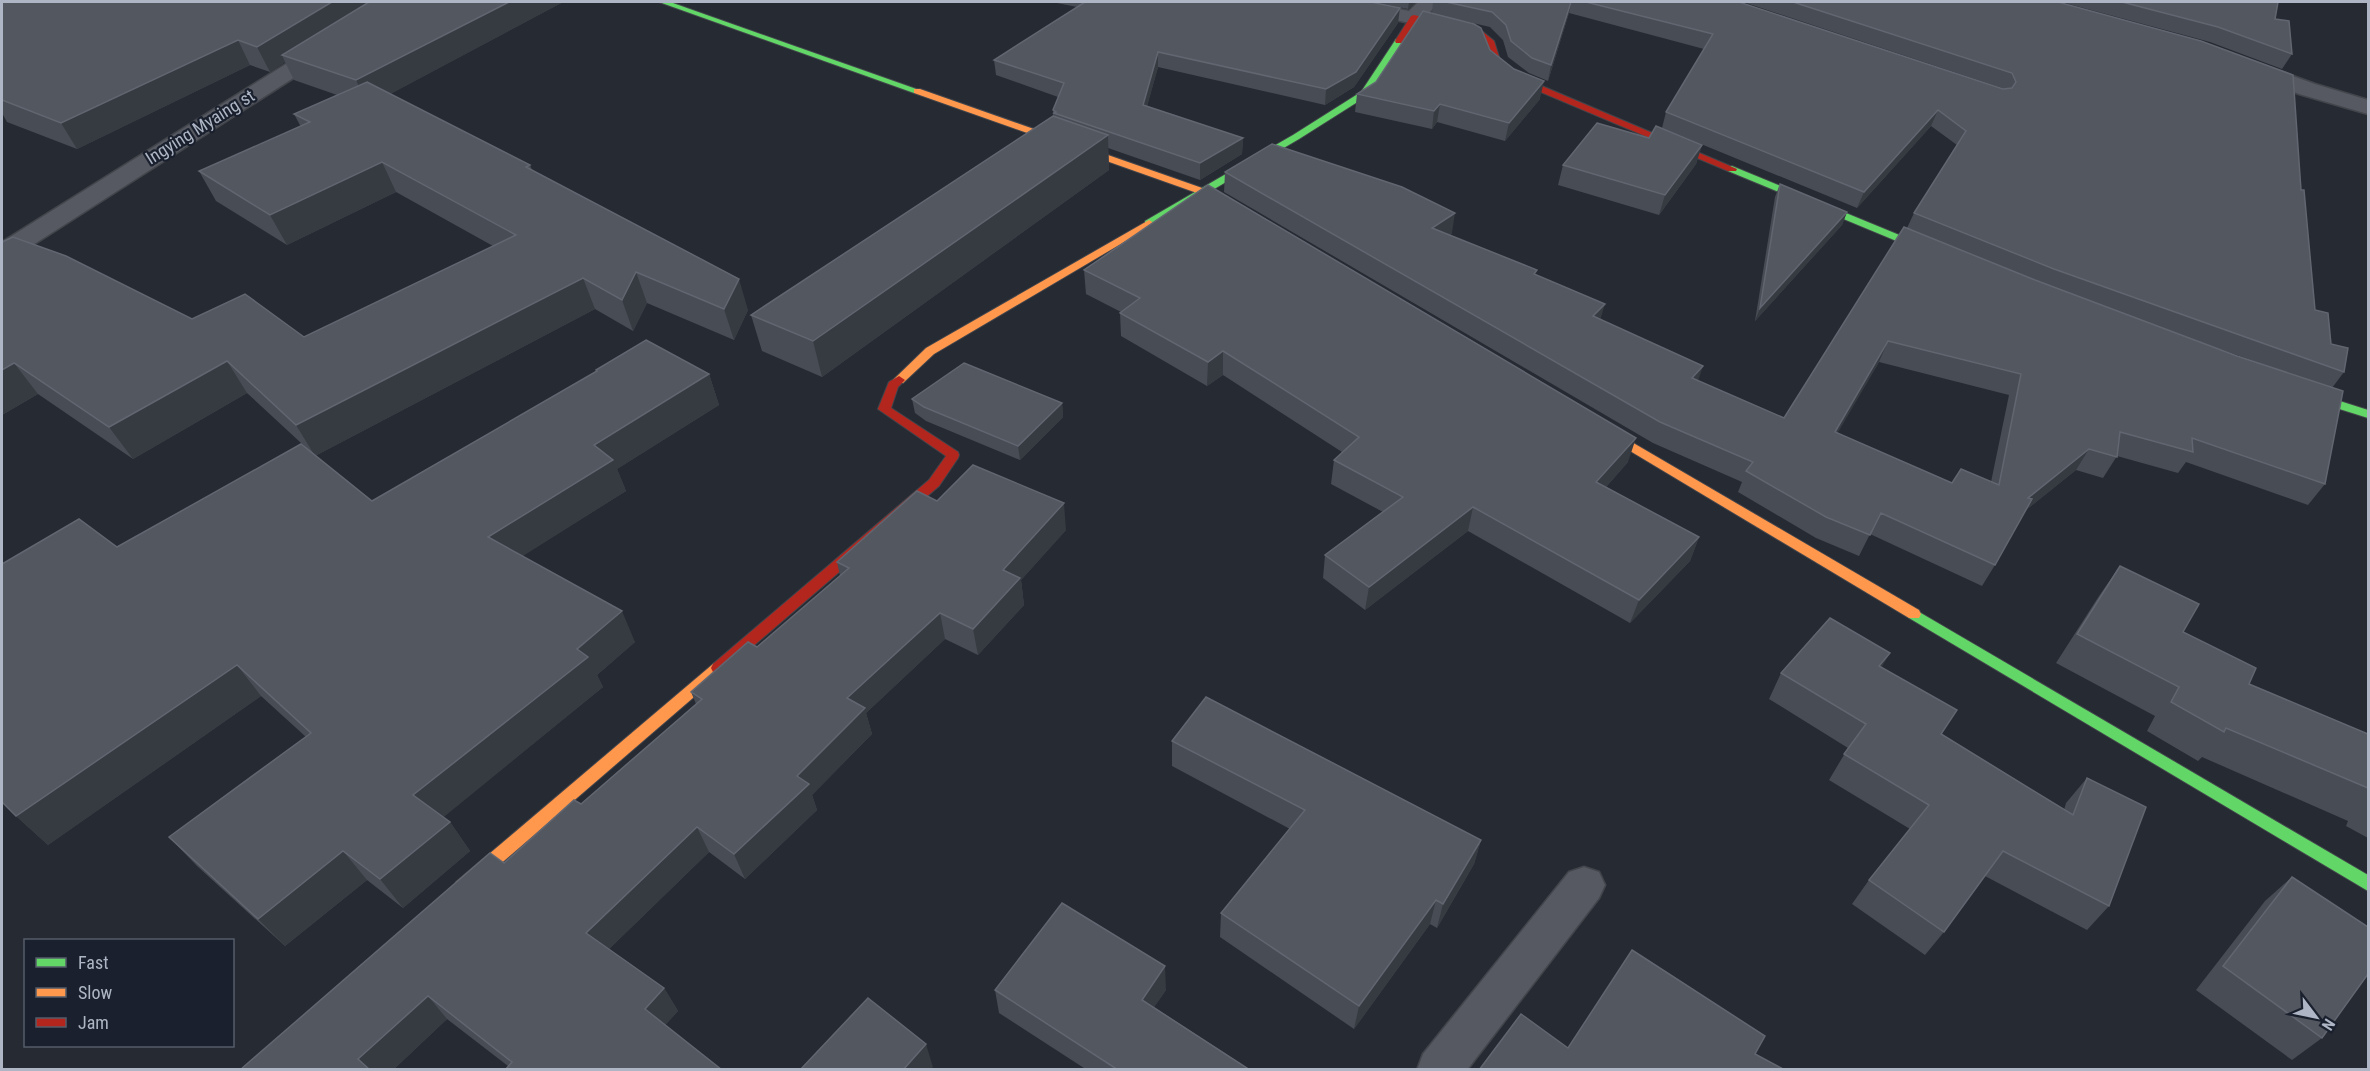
<svg xmlns="http://www.w3.org/2000/svg" width="2370" height="1071" font-family="'Roboto Condensed',sans-serif">
<style>
.lines{fill:none;stroke-linecap:round;stroke-linejoin:round}
.street-casing{stroke:#42454b;stroke-width:3}
.fast-casing{stroke:#42454b;stroke-width:2}
.slow-casing{stroke:#42454b;stroke-width:2}
.jam-casing{stroke:#42454b;stroke-width:2}
.street{fill:#565961;fill-rule:evenodd}
.fast{fill:#63d668;fill-rule:evenodd}
.slow{fill:#ff974d;fill-rule:evenodd}
.jam{fill:#b3261e;fill-rule:evenodd}
.wall{fill:#484c54;fill-rule:evenodd}
.shaded-wall{fill:#363a41}
.building{fill:#535760;stroke:#616670;stroke-width:1.5;fill-rule:evenodd}
.labels{text-anchor:middle;stroke-width:4.5;stroke-linejoin:round;paint-order:stroke}
.far-street-label{font-size:18px;fill:#aeb6c5;stroke:#1a202d}
</style>
<rect width="100%" height="100%" fill="#262a32"/>
<g class="lines">
<g class="street-casing">
<g id="street">
<polygon points="385,2 409,2 406,6 11,259 2,261 2,242"/>
<polygon points="1329,2 1366,2 1409,11 1418,2 1439,2 1421,22 1414,24 1332,6"/>
<polygon points="2252,61 2315,84 2368,100 2368,114 2299,94 2244,73 2241,68 2244,63"/>
<polygon points="1584,867 1599,872 1605,885 1599,898 1467,1070 1417,1070 1423,1054 1569,872"/>
</g>
</g>
<g class="fast-casing">
<g id="fast">
<polygon points="659,2 670,2 922,91 914,93"/>
<polygon points="1396,39 1403,41 1367,96 1299,139 1153,225 1145,225 1145,221 1293,135 1361,92"/>
<polygon points="1732,166 1943,253 1944,255 1939,258 1935,257 1728,171 1728,167"/>
<polygon points="2299,388 2368,410 2368,418 2295,395 2293,392 2295,389"/>
<polygon points="1914,609 2368,875 2368,891 1909,618 1907,614 1909,610"/>
</g>
</g>
<g class="slow-casing">
<g id="slow">
<polygon points="914,89 920,89 1205,189 1220,199 1219,201 1211,201 1197,193 914,93"/>
<polygon points="1149,220 1154,223 1153,225 934,354 903,383 895,383 893,380 926,348"/>
<polygon points="1594,420 1919,610 1921,614 1919,618 1909,618 1590,427 1588,424 1590,421"/>
<polygon points="718,662 723,664 725,668 723,672 468,892 462,895 456,892 454,887 456,882 713,664"/>
</g>
</g>
<g class="jam-casing">
<g id="jam">
<polygon points="1414,15 1483,32 1494,41 1500,60 1523,78 1737,169 1736,171 1728,171 1517,82 1493,63 1486,42 1477,36 1416,21 1402,43 1396,43 1395,41 1411,16"/>
<polygon points="899,376 905,380 898,387 891,408 958,452 959,455 958,458 939,486 723,672 718,674 713,672 711,668 713,664 929,480 946,456 878,409 889,382"/>
</g>
</g>
<use href="#street" class="street"/>
<use href="#fast" class="fast"/>
<use href="#slow" class="slow"/>
<use href="#jam" class="jam"/>
</g>
<g class="wall">
<polygon points="2,2 563,2 390,94 530,165 532,170 748,310 734,340 647,303 633,331 595,309 315,456 372,501 596,372 596,370 709,374 719,405 617,469 626,491 522,556 635,642 597,675 603,687 443,817 450,822 470,851 403,908 367,880 285,946 197,866 169,837 306,737 261,696 48,845 16,816 117,547 314,455 247,393 133,459 38,394 2,415 2,242 192,319 304,337 493,246 396,192 287,245 216,201 199,171 301,127 294,114 337,95 294,80 285,62 270,72 250,65 77,149 7,122 2,113"/>
<polygon points="1052,2 1371,2 1398,23 1354,87 1325,105 1158,67 1147,106 1243,138 1242,154 1200,180 1108,148 1109,170 822,377 762,351 751,315 1053,116 1053,110 1058,97 996,75 994,60 1077,7"/>
<polygon points="1374,2 1416,2 1408,9"/>
<path d="M1433 2H1739L2003 89H2005L1743 2H2278L2275 19 2292 54 2282 69 2210 42 2065 3 2301 190 2315 310 2344 372 2332 388 2325 484 2308 505 2186 462 2178 473 2117 456 2103 478 2076 470 2026 510 1995 565 1982 586 1870 534 1859 556 1816 538 1738 492 1742 482 1653 443 1224 192 1225 172 1452 233 1450 235 1536 275 1601 319 1698 381 1784 418 1907 228 1914 213 1957 145 1931 126 1857 208 1662 128 1666 112 1704 49 1569 13 1548 81 1529 73 1508 57 1503 40 1490 27 1455 19 1490 50 1540 99 1505 141 1437 122 1432 129 1355 112 1357 94 1376 82 1432 13ZM2197 341 2271 367 2237 356ZM1879 362 2009 395 1991 482 1952 483 1837 433Z"/>
<polygon points="1649,138 1702,145 1696,164 1659,215 1558,185 1563,165"/>
<polygon points="1780,184 1847,212 1842,225 1755,321 1775,197"/>
<polygon points="1084,270 1628,462 1606,487 1699,537 1690,561 1630,623 1468,531 1365,610 1323,578 1325,555 1383,512 1331,484 1334,460 1342,452 1223,375 1207,386 1121,336 1120,313 1121,312 1086,294"/>
<polygon points="912,399 1062,403 1063,417 1020,460 926,421 915,413"/>
<polygon points="937,501 1066,530 1021,580 1024,605 978,655 945,639 866,713 872,734 812,795 817,810 745,879 709,852 609,949 664,988 678,1011 665,1025 508,1066 447,1019 393,1070 240,1070 504,863 581,804 696,704 691,692 757,647 840,576 837,562"/>
<polygon points="2120,566 2183,632 2249,684 2368,734 2368,838 2346,826 2348,821 2202,757 2198,761 2147,731 2155,716 2056,663 2099,596"/>
<polygon points="1882,668 1941,735 2064,810 2066,803 2087,778 2109,906 2087,930 1985,876 1944,932 1925,955 1852,904 1869,880 1910,829 1829,780 1848,748 1769,699 1781,673"/>
<polygon points="1172,741 1481,840 1474,864 1437,928 1430,924 1354,1029 1220,937 1221,913 1290,829 1172,766"/>
<polygon points="2292,877 2322,1038 2292,1060 2196,990 2265,901"/>
<polygon points="995,990 1166,990 1154,1007 1250,1070 1087,1070 999,1013"/>
</g>
<g class="shaded-wall">
<polygon points="332,2 382,2 282,55 285,62 270,72 257,47"/>
<polygon points="509,2 563,2 368,106 356,80"/>
<polygon points="1409,2 1416,2 1408,9"/>
<polygon points="1571,2 1569,13 1548,81 1551,65"/>
<polygon points="1400,8 1398,23 1354,87 1325,105 1326,89"/>
<polygon points="238,40 250,65 77,149 61,123"/>
<polygon points="1158,52 1158,67 1143,121 1143,105"/>
<polygon points="1544,81 1540,99 1505,141 1509,123"/>
<polygon points="1440,104 1437,122 1432,129 1434,111"/>
<polygon points="1938,110 1931,126 1857,208 1864,192"/>
<polygon points="1108,135 1109,170 822,377 813,341"/>
<polygon points="1243,138 1242,154 1200,180 1200,163"/>
<polygon points="1702,145 1696,164 1659,215 1665,195"/>
<polygon points="382,162 396,192 287,245 270,215"/>
<polygon points="1847,212 1842,225 1755,321 1760,308"/>
<polygon points="1455,213 1452,233 1429,248 1432,228"/>
<polygon points="636,272 647,303 633,331 622,300"/>
<polygon points="583,278 595,309 315,456 296,425"/>
<polygon points="739,279 748,310 734,340 724,309"/>
<polygon points="1605,304 1599,324 1593,316"/>
<polygon points="1888,341 1879,362 1826,453 1835,432"/>
<polygon points="1223,351 1223,375 1207,386 1208,362"/>
<polygon points="227,361 247,393 133,459 109,427"/>
<polygon points="14,363 38,394 2,415 2,370"/>
<polygon points="1703,366 1696,387 1692,378"/>
<polygon points="709,374 719,405 617,469 626,491 504,568 488,537 594,445"/>
<polygon points="1062,403 1063,417 1020,460 1018,446"/>
<polygon points="1636,438 1628,462 1589,506 1596,482"/>
<polygon points="2089,449 2076,470 2015,519 2028,498"/>
<polygon points="1064,503 1066,530 1021,580 1024,605 978,655 973,629 1003,570"/>
<polygon points="1473,507 1468,531 1365,610 1369,587"/>
<polygon points="1699,537 1690,561 1630,623 1639,600"/>
<polygon points="622,611 635,642 597,675 603,687 434,825 413,795"/>
<polygon points="940,613 945,639 866,713 872,734 812,795 817,810 745,879 734,854 797,776 847,698"/>
<polygon points="1890,653 1875,679 1879,666"/>
<polygon points="237,665 261,696 48,845 16,816"/>
<polygon points="450,822 470,851 403,908 380,879"/>
<polygon points="697,827 709,852 601,957 586,933"/>
<polygon points="1481,840 1474,864 1437,928 1443,904"/>
<polygon points="343,851 367,880 285,946 258,919"/>
<polygon points="1436,900 1430,924 1354,1029 1359,1006"/>
<polygon points="1165,966 1166,990 1143,1023 1142,1000"/>
<polygon points="664,988 678,1011 659,1032 645,1009"/>
<polygon points="428,996 447,1019 393,1070 369,1070 358,1059"/>
<polygon points="926,1044 933,1067 930,1070 903,1070"/>
</g>
<g class="building">
<polygon points="2,2 332,2 257,47 238,40 61,123 2,100"/>
<polygon points="369,2 509,2 356,80 282,55"/>
<polygon points="1085,2 1371,2 1400,8 1356,72 1326,89 1158,52 1143,105 1243,138 1200,163 1054,113 1056,112 1053,110 1064,83 994,60"/>
<polygon points="1446,2 1571,2 1551,65 1532,58 1511,41 1506,25 1492,12"/>
<polygon points="1586,2 1739,2 2003,89 2012,88 2016,82 2012,73 1793,2 2058,2 2201,41 2293,75 2301,190 2304,190 2315,310 2328,313 2331,344 2348,348 2344,372 2054,269 1914,213 1966,131 1938,110 1864,192 1666,112 1713,34"/>
<polygon points="2122,2 2278,2 2275,19 2289,21 2292,54 2218,27"/>
<polygon points="1423,11 1474,24 1481,28 1490,50 1514,69 1544,81 1509,123 1440,104 1434,111 1357,94 1376,82"/>
<polygon points="367,82 530,165 526,167 739,279 724,309 636,272 622,300 583,278 296,425 227,361 109,427 14,363 2,370 2,242 13,237 66,256 192,319 245,294 304,337 516,235 382,162 270,215 199,171 310,122 294,114"/>
<polygon points="1053,116 1108,135 813,341 751,315"/>
<polygon points="1597,123 1649,138 1656,126 1702,145 1665,195 1563,165"/>
<path d="M1272 144 1402 187 1455 213 1432 228 1537 270 1534 274 1605 304 1593 316 1703 366 1692 378 1784 418 1904 227 2035 280 2237 356 2343 391 2325 484 2192 438 2193 452 2120 432 2117 457 2089 449 2028 498 2032 499 1995 565 1881 513 1870 535 1826 517 1746 471 1753 462 1660 422 1225 172ZM1888 341 2021 374 1999 485 1961 469 1952 483 1835 432Z"/>
<polygon points="1780,184 1847,212 1760,308"/>
<polygon points="1208,185 1636,438 1596,482 1699,537 1639,600 1473,507 1369,587 1325,555 1403,497 1334,460 1359,437 1223,351 1208,362 1120,313 1140,298 1084,270"/>
<polygon points="646,340 709,374 594,445 613,460 488,537 622,611 577,649 588,657 413,795 450,822 380,879 343,851 258,919 169,837 311,733 237,665 16,816 2,802 2,564 79,519 117,547 301,444 372,501 597,371 596,370"/>
<polygon points="964,363 1062,403 1018,446 924,407 912,399"/>
<polygon points="973,465 1064,503 1003,570 1020,578 973,629 940,613 847,698 865,708 797,776 809,784 734,854 697,827 586,933 664,988 645,1009 722,1070 505,1070 512,1062 428,996 358,1059 370,1070 240,1070 490,853 504,863 574,800 581,804 702,699 691,692 748,642 757,647 849,568 837,562 917,491 937,501"/>
<polygon points="2120,566 2199,604 2183,632 2256,668 2249,684 2368,734 2368,788 2226,728 2224,732 2171,702 2179,687 2077,634"/>
<polygon points="1830,618 1890,653 1879,666 1957,710 1941,734 2073,815 2087,778 2146,807 2109,906 2003,851 1944,932 1869,880 1929,805 1844,754 1866,724 1781,673"/>
<polygon points="1206,697 1481,840 1443,904 1436,900 1359,1006 1221,913 1305,810 1172,741"/>
<polygon points="2292,877 2368,927 2368,974 2322,1038 2223,966"/>
<polygon points="1062,903 1165,966 1142,1000 1250,1070 1118,1070 995,990"/>
<polygon points="1632,950 1765,1036 1755,1054 1785,1070 1479,1070 1521,1014 1568,1048"/>
<polygon points="868,998 926,1044 903,1070 800,1070"/>
</g>
<g class="labels">
<g class="far-street-label">
<text transform="translate(200 127) rotate(-32)" y="6">Ingying Myaing st</text>
</g>
</g>
<rect width="2370" height="1071" fill="none" stroke="#aeb6c5" stroke-width="6"/>
<rect x="24" y="939" width="210" height="108" fill="#1a202d" stroke="#555c6a" stroke-width="1.5"/>
<rect x="36" y="958" width="30" height="9" fill="#63d668" stroke="#555c6a" stroke-width="1.5"/>
<text x="78" y="969" font-size="18" fill="#aeb6c5">Fast</text>
<rect x="36" y="988" width="30" height="9" fill="#ff974d" stroke="#555c6a" stroke-width="1.5"/>
<text x="78" y="999" font-size="18" fill="#aeb6c5">Slow</text>
<rect x="36" y="1018" width="30" height="9" fill="#b3261e" stroke="#555c6a" stroke-width="1.5"/>
<text x="78" y="1029" font-size="18" fill="#aeb6c5">Jam</text>
<g transform="translate(2316 1017) rotate(122)" stroke="#1a202d" stroke-width="4.5" paint-order="stroke">
<path d="M0-4.5L10 22L0 15L-10 22Z" fill="#aeb6c5"/>
<text y="-9" font-size="16" font-weight="bold" text-anchor="middle" fill="#aeb6c5">N</text>
</g>
</svg>
